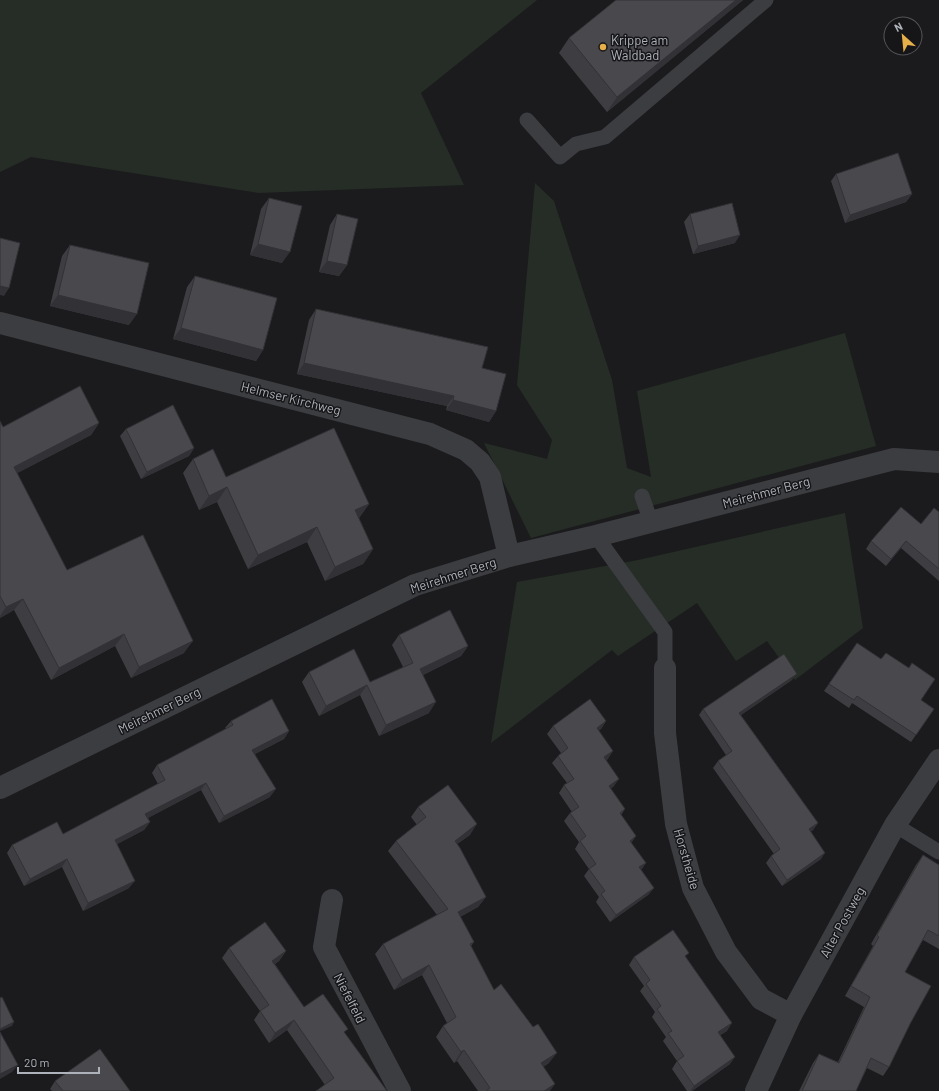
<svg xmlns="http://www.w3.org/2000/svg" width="939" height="1091" font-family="Barlow,sans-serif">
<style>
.green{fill:#252d26}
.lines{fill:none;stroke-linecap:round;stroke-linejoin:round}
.lane{stroke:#3c3d41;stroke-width:15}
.street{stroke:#3c3d41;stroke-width:22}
.wall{fill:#3e3e42}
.shaded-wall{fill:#323236}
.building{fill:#48484d;stroke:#323236}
.poi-dot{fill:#e6af49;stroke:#161618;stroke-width:1.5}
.labels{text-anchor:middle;stroke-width:3;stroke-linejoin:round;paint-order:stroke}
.poi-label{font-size:13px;fill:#aeb2bb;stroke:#161618;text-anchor:start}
.street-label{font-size:13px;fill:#aeb2bb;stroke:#161618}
</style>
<rect width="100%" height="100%" fill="#1b1b1d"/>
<g class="green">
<polygon points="0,0 537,0 421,93 464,185 259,193 31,157 0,172"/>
<polygon points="535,183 554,201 612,380 627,468 651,477 637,391 845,333 876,446 531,538 484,443 547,459 552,440 517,385"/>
<polygon points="845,513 863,628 795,680 767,641 736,661 697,603 618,656 612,650 491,743 517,582 638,560"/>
</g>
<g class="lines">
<g class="lane">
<polyline points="527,120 560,157 576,144 605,137 766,0"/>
<polyline points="642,496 651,522"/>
<polyline points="596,536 665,632 665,668"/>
<polyline points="895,825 939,852"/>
</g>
<g class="street">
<polyline points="0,323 430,434 466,450 480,462 490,477 509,556"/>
<polyline points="665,668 665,733 676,824 693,888 726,952 761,999 791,1015"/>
<polyline points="0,788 415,585 509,556 596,536 894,459 939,462"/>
<polyline points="332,900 324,947 400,1091"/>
<polyline points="756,1091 791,1015 895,825 939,760"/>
</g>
</g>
<g class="wall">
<polygon points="616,0 743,0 607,112 559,53 569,38"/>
<polygon points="836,174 912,194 906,202 845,223 831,181"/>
<polygon points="269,198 282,263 250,255 261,209"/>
<polygon points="337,214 347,265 339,276 319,272 330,225"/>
<polygon points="690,214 735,243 693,254 684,222"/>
<polygon points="70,245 129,325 50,306 62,256"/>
<polygon points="195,276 263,350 256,361 173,339 187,287"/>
<polygon points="316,309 482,368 496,411 489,422 446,410 447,406 297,374 309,320"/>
<polygon points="0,421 3,427 99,423 91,435 17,473 67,570 184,653 131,678 115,646 51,680 14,610 0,618"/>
<polygon points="126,429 194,448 189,456 141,479 120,436"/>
<polygon points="193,459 226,477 369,504 359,518 373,549 363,564 325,581 307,542 248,569 217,502 199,510 183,473"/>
<polygon points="939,512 939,581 901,548 886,566 866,549 871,541 921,524"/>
<polygon points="399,635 468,646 461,656 423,675 429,713 379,736 360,695 319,716 302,682 309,672 370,682 403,667 392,645"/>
<polygon points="857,643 881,659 909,668 912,663 921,700 934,709 911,742 852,703 849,708 824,691"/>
<polygon points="792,680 741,715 818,823 813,830 810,832 821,859 782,886 766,863 771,856 774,854 713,768 718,761 726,755 699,715 703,709"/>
<polygon points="231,721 289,731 284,739 255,754 270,797 219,823 201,790 148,818 150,822 144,830 117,844 129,888 83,911 62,867 24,886 7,853 12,845 63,834 158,784 152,773 157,765 226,729 225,728"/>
<polygon points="606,721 601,729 599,730 608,759 606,760 614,786 610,789 625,809 621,815 636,836 631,843 646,863 641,870 654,888 648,895 610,922 596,902 599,897 584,876 589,869 575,849 579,842 564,821 570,813 572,812 559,793 564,785 567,783 552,763 558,756 561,753 547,734 553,726"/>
<polygon points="418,807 470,835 457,844 486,897 478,907 460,917 474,942 471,946 494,990 549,1063 543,1067 550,1091 478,1091 457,1061 454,1063 436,1037 443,1026 447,1023 422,975 394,990 375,954 383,944 437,915 388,851 396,841 417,825 411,817"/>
<polygon points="923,855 939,865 939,949 923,940 905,972 910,1024 889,1067 883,1076 867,1068 856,1091 799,1091 813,1063 819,1054 838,1062 864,1007 845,996 873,946 871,944 916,865"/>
<polygon points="229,948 286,951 279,961 275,964 304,1007 345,1033 387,1091 325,1085 287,1030 269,1043 254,1020 260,1011 222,958"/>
<polygon points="634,957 686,957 727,1031 720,1035 730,1064 692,1091 687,1091 672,1069 677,1061 663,1041 666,1037 652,1017 655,1012 640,991 644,986 629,965"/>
<polygon points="55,1081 130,1091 52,1091 50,1089"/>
</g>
<g class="shaded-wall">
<polygon points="736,0 743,0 607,112 617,97"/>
<polygon points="912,194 906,202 845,223 850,215"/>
<polygon points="740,235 735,243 693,254 698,246"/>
<polygon points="258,244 290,252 282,263 250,255"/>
<polygon points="327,261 347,265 339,276 319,272"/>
<polygon points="0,286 9,288 4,296 0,295"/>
<polygon points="58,295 137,314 129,325 50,306"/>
<polygon points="181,328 263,350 256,361 173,339"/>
<polygon points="304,363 454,396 447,406 297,374"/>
<polygon points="453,400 496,411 489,422 446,410"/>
<polygon points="99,423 91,435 6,479 14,467"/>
<polygon points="194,448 189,456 141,479 147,472"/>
<polygon points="227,487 217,502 199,510 209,496"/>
<polygon points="369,504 359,518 345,524 355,510"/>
<polygon points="317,527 307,542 248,569 258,555"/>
<polygon points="906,541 901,548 886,566 891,559"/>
<polygon points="373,549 363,564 325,581 335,567"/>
<polygon points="23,599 14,610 0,618 0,616 6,607"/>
<polygon points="124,634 115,646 51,680 59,668"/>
<polygon points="193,641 184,653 131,678 139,667"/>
<polygon points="468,646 461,656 413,680 420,669"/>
<polygon points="797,674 792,680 735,719 739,713"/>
<polygon points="367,685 360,695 319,716 326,706"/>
<polygon points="436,702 429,713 379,736 386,725"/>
<polygon points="606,721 601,729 591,736 597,728"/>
<polygon points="289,731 284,739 247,758 252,750"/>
<polygon points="613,751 608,759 598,765 604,757"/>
<polygon points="619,779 614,786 603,794 609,786"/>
<polygon points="206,783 201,790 140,822 145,814"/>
<polygon points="276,789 270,797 219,823 224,816"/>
<polygon points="150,822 144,830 110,848 115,840"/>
<polygon points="818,823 813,830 804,836 809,829"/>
<polygon points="477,824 470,835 447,851 455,841"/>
<polygon points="636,836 631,843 630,841"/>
<polygon points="825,853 821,859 782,886 787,880"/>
<polygon points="67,859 62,867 24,886 30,879"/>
<polygon points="646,863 640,870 639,867"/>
<polygon points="135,881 129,888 83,911 88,903"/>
<polygon points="654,888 648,895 610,922 616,915"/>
<polygon points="486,897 478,907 450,922 458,912"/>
<polygon points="286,951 279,961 265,971 272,961"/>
<polygon points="429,965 422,975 394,990 402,980"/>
<polygon points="294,1020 287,1030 269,1043 275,1033"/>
<polygon points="14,1022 12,1026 0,1031 0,1029"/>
<polygon points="732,1023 727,1031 713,1040 718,1032"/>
<polygon points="464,1050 457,1061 454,1063 461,1052"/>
<polygon points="557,1053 549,1063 534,1073 541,1063"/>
<polygon points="735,1057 730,1064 692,1091 690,1091 694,1086"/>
<polygon points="18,1065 12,1072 0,1079 0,1074"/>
<polygon points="555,1084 550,1091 544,1091"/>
</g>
<g class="building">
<polygon points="616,0 736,0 617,97 569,38"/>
<polygon points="898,153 912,194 850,215 836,174"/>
<polygon points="269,198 302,206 290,252 258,244"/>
<polygon points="732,203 740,235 698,246 690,214"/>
<polygon points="337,214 358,219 347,265 327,261"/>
<polygon points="0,238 20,243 9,288 0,286"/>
<polygon points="70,245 149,263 137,314 58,295"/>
<polygon points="195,276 277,298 263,350 181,328"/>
<polygon points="316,309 488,347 482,368 506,374 496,411 453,400 454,396 304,363"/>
<polygon points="80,386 99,423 14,467 67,570 143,535 193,641 139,667 124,634 59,668 23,599 6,607 0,596 0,421 3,427"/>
<polygon points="173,405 194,448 147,472 126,429"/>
<polygon points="334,428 369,504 355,510 373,549 335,567 317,527 258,555 227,487 209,496 193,459 213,449 226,477"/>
<polygon points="901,507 921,524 934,508 939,512 939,569 906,541 891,559 871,541"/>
<polygon points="450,610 468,646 420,669 436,702 386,725 367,685 326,706 309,672 354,649 370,682 413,663 399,635"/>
<polygon points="857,643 881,659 886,653 909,668 912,663 935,679 921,700 934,709 916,735 857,696 854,700 829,684"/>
<polygon points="784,654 797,674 739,713 818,823 809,829 825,853 787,880 771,856 780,849 718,761 732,751 703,709"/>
<polygon points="272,699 289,731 252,750 276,789 224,816 206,783 145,814 150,822 115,840 135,881 88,903 67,859 30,879 12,845 57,822 63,834 165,780 157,765 233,725 231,721"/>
<polygon points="590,699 606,721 597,728 613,751 604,757 619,779 609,786 625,809 620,813 636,836 630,841 646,863 639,867 654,888 616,915 601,894 605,891 589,869 596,864 580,841 586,836 570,813 579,807 564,785 574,779 558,756 568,748 553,726"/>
<polygon points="448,785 477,824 455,841 460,848 486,897 458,912 474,942 470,944 494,990 501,984 533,1027 538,1024 557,1053 541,1063 555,1084 544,1091 486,1091 490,1088 464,1050 461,1052 443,1026 456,1017 429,965 402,980 383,944 448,909 396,841 426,817 418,807"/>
<polygon points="923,855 939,865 939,936 928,930 905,972 931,986 910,1024 889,1067 871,1058 856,1091 802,1091 819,1054 839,1063 870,997 851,986 879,937 877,935"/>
<polygon points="265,922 286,951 272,961 304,1007 323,994 348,1029 344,1032 387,1091 316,1091 334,1078 294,1020 275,1033 260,1011 269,1005 229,948"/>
<polygon points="673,930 689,953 685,956 732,1023 718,1032 735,1057 694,1086 677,1061 684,1056 668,1033 672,1031 657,1009 661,1006 646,984 650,980 634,957"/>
<polygon points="2,997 14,1022 0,1029 0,998"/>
<polygon points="0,1032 18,1065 0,1074"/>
<polygon points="100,1049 130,1091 63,1091 55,1081"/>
</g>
<circle class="poi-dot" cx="603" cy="47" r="4"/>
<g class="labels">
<g class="poi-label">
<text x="611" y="45">Krippe am<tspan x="611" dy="15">Waldbad</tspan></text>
</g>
<g class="street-label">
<text transform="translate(291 398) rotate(14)" y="5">Helmser Kirchweg</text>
<text transform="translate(766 492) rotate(-15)" y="5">Meirehmer Berg</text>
<text transform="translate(453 575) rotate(-18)" y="5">Meirehmer Berg</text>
<text transform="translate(159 710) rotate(-26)" y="5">Meirehmer Berg</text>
<text transform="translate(687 859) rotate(74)" y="5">Horstheide</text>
<text transform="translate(842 922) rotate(-61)" y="5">Alter Postweg</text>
<text transform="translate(350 998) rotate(63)" y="5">Niefelfeld</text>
</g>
</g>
<g transform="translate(903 36) rotate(333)"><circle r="19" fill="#161618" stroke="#535459"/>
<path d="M0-3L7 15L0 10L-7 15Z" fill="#e6af49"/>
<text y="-6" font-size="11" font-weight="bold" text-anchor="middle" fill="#aeb2bb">N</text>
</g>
<path d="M18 1067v6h81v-6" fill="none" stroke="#aeb2bb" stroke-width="2"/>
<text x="24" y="1067" font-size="12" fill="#aeb2bb" stroke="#161618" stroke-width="3" paint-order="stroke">20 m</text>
</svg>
